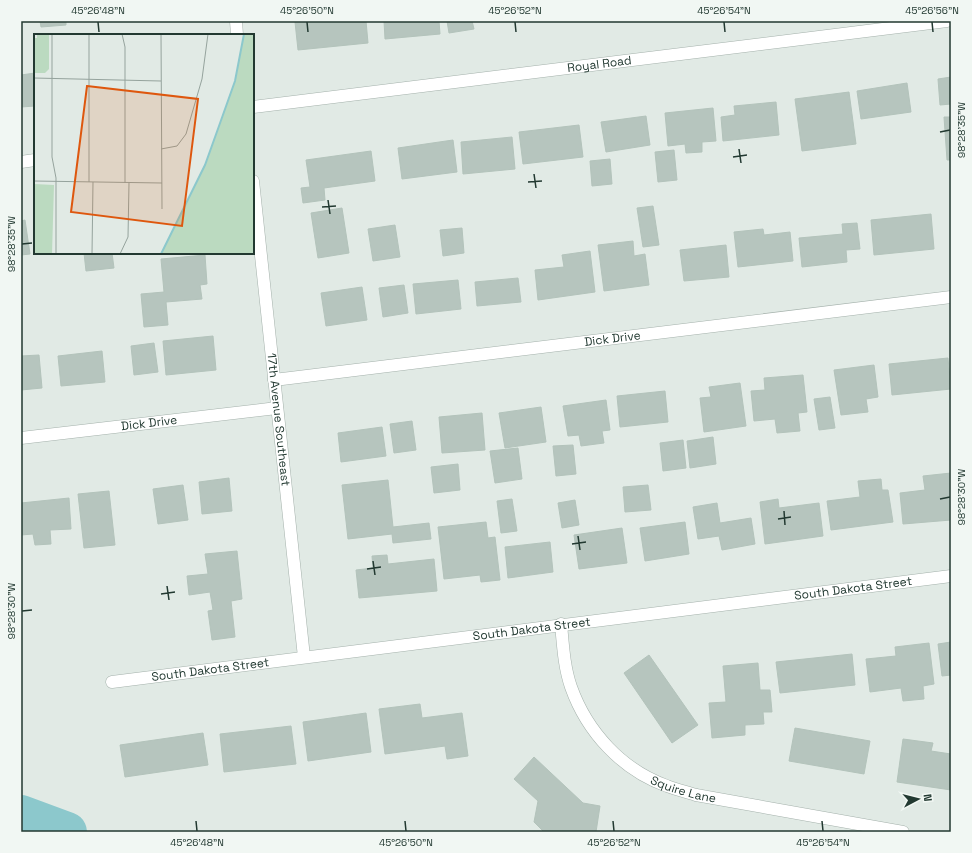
<svg xmlns="http://www.w3.org/2000/svg" width="972" height="853" font-family="'Space Grotesk',sans-serif">
<style>
.green{fill:#bbdac0}
.lines{fill:none;stroke-linecap:round;stroke-linejoin:round}
.river{stroke:#8cc8cc;stroke-width:40}
.building{fill:#b6c5be;stroke:#b3c3bb}
.minor-casing{stroke:#a4b1ab;stroke-width:13}
.minor{stroke:#fff;stroke-width:12}
.ticks{fill:none;stroke:#223931;stroke-width:1.5}
.labels{text-anchor:middle;stroke-width:4;stroke-linejoin:round;paint-order:stroke}
.street-label{font-size:12px;fill:#223931;stroke:#f1f7f3}
.inset-river{fill:none;stroke:#8cc8cc;stroke-width:2}
.inset-road{fill:none;stroke:#95a39d;stroke-width:1}
.view{fill:#de570e;fill-opacity:0.15;stroke:#de570e;stroke-width:2}
.inset-edge{fill:none;stroke:#223931;stroke-width:2}
.neatline{fill:none;stroke:#223931;stroke-width:1.5}
.ticks-label{font-size:10px;text-anchor:middle;fill:#223931}
</style>
<rect width="100%" height="100%" fill="#e1eae5"/>
<polygon class="green" points="21,815 63,831 67,832 21,832"/>
<g class="lines">
<polyline class="river" points="21,815 67,832"/>
</g>
<g class="building">
<polygon points="40,21 66,21 66,25 41,27"/>
<polygon points="366,21 368,43 298,50 295,22"/>
<polygon points="384,21 439,21 440,34 385,39"/>
<polygon points="447,21 472,21 474,29 449,33"/>
<polygon points="35,73 35,106 21,107 21,75"/>
<polygon points="951,77 951,104 940,105 938,79"/>
<polygon points="907,83 911,112 861,119 857,91"/>
<polygon points="849,92 856,144 802,151 795,99"/>
<polygon points="776,102 779,135 723,141 721,117 735,115 734,106"/>
<polygon points="713,108 716,141 702,142 702,152 686,153 685,144 668,146 665,113"/>
<polygon points="646,116 650,145 606,152 601,122"/>
<polygon points="944,117 951,117 951,160 947,160"/>
<polygon points="579,125 583,157 523,164 519,132"/>
<polygon points="512,137 515,169 463,174 461,142"/>
<polygon points="453,140 457,172 402,179 398,148"/>
<polygon points="674,150 677,180 658,182 655,152"/>
<polygon points="371,151 375,181 324,188 325,200 303,203 301,188 310,187 306,160"/>
<polygon points="610,159 612,184 592,186 590,161"/>
<polygon points="653,206 659,245 643,247 637,208"/>
<polygon points="342,208 349,253 318,258 311,213"/>
<polygon points="931,214 934,249 874,255 871,220"/>
<polygon points="25,220 30,254 21,255 21,221"/>
<polygon points="857,223 860,249 846,250 847,262 802,267 799,238 843,234 842,224"/>
<polygon points="395,225 400,257 373,261 368,229"/>
<polygon points="462,228 464,253 443,256 440,230"/>
<polygon points="763,229 764,235 790,232 793,261 738,267 734,232"/>
<polygon points="633,241 634,256 645,254 649,285 604,291 598,245"/>
<polygon points="726,245 729,277 684,281 680,250"/>
<polygon points="590,251 595,292 538,300 535,270 564,267 562,255"/>
<polygon points="84,253 112,253 114,268 86,271"/>
<polygon points="205,255 207,284 200,285 202,299 166,302 168,325 144,327 141,294 164,292 161,259"/>
<polygon points="518,278 521,302 477,306 475,282"/>
<polygon points="458,280 461,309 416,314 413,284"/>
<polygon points="404,285 408,313 383,317 379,288"/>
<polygon points="362,287 367,320 326,326 321,293"/>
<polygon points="213,336 216,370 166,375 163,341"/>
<polygon points="154,343 158,372 134,375 131,346"/>
<polygon points="102,351 105,382 61,386 58,356"/>
<polygon points="39,355 42,388 21,390 21,356"/>
<polygon points="948,358 951,389 892,395 889,364"/>
<polygon points="874,365 878,397 866,399 868,412 841,415 834,370"/>
<polygon points="803,375 807,412 798,413 800,431 777,433 775,419 754,421 751,391 765,390 764,378"/>
<polygon points="740,383 746,426 704,432 700,398 711,397 709,387"/>
<polygon points="665,391 668,422 620,427 617,396"/>
<polygon points="830,397 835,428 819,430 814,399"/>
<polygon points="606,400 610,430 602,431 604,443 581,446 579,435 568,436 563,406"/>
<polygon points="541,407 546,442 505,448 499,413"/>
<polygon points="482,413 485,450 442,453 439,417"/>
<polygon points="412,421 416,450 394,453 390,424"/>
<polygon points="382,427 386,456 341,462 338,433"/>
<polygon points="713,437 716,464 690,468 687,441"/>
<polygon points="683,440 686,468 663,471 660,443"/>
<polygon points="573,445 576,474 556,476 553,446"/>
<polygon points="518,448 522,479 495,483 490,451"/>
<polygon points="458,464 460,490 434,493 431,467"/>
<polygon points="951,473 951,520 903,524 900,493 925,490 923,476"/>
<polygon points="229,478 232,511 202,514 199,482"/>
<polygon points="881,479 882,490 888,490 893,522 831,530 827,501 860,497 858,481"/>
<polygon points="388,480 393,527 429,523 431,539 393,543 392,534 348,539 342,485"/>
<polygon points="183,485 188,520 158,524 153,489"/>
<polygon points="648,485 651,510 625,512 623,487"/>
<polygon points="109,491 115,545 84,548 78,494"/>
<polygon points="69,498 71,529 50,530 51,544 35,545 33,534 21,535 21,503"/>
<polygon points="512,499 517,531 501,533 497,501"/>
<polygon points="778,499 779,508 819,503 823,536 765,544 760,502"/>
<polygon points="575,500 579,525 562,528 558,503"/>
<polygon points="717,503 720,523 751,518 755,544 722,550 719,536 698,539 693,507"/>
<polygon points="486,522 488,538 495,537 500,580 481,582 480,575 444,579 438,527"/>
<polygon points="685,522 689,554 645,561 640,528"/>
<polygon points="622,528 627,563 579,569 574,535"/>
<polygon points="550,542 553,572 508,578 505,547"/>
<polygon points="237,551 242,599 231,601 235,637 212,640 208,611 213,610 210,592 189,595 187,576 208,574 205,554"/>
<polygon points="387,555 388,564 434,559 437,591 359,598 356,570 373,568 372,556"/>
<polygon points="951,642 951,675 942,676 938,644"/>
<polygon points="929,643 934,684 923,686 924,699 903,701 901,688 870,692 866,659 896,656 895,647"/>
<polygon points="852,654 855,685 780,693 776,662"/>
<polygon points="649,655 698,725 672,743 624,673"/>
<polygon points="758,663 760,690 770,690 772,712 763,712 764,724 745,725 745,735 712,738 709,703 726,702 723,666"/>
<polygon points="420,704 422,718 462,713 468,756 447,759 445,746 385,754 379,709"/>
<polygon points="366,713 371,752 308,761 303,722"/>
<polygon points="291,726 296,764 224,772 220,734"/>
<polygon points="795,728 870,741 864,774 789,761"/>
<polygon points="203,733 208,765 125,777 120,745"/>
<polygon points="903,739 933,743 931,751 951,754 951,790 897,782"/>
<polygon points="534,757 583,803 600,806 596,832 544,832 534,822 538,801 514,779"/>
</g>
<g class="lines">
<g class="minor-casing">
<g id="minor">
<polyline points="236,21 237,35"/>
<path id="s1" d="M253 107 947 21"/>
<polyline points="21,162 35,160"/>
<path id="s2" d="M253 181 304 657"/>
<path id="s3" d="M274 380 951 297"/>
<path id="s4" d="M21 438 277 408"/>
<path id="s5" d="M561 624C563 645 564 667 571 687 587 732 622 770 667 786 677 790 687 792 696 795L903 832"/>
<path id="s6" d="M112 682 951 576"/>
</g>
</g>
<use href="#minor" class="minor"/>
</g>
<path class="ticks" d="M98 22 99 32M307 22 308 32M515 22 516 32M724 22 725 32M932 22 933 32M940 132 950 130M739 149 741 163M733 157 747 155M534 174 536 188M528 182 542 181M328 200 330 214M322 207 336 206M22 244 32 243M940 499 950 497M784 511 785 525M778 519 791 517M578 536 580 550M572 544 586 542M373 561 375 575M367 569 381 567M167 586 169 600M161 594 175 592M22 611 32 610M196 821 197 831M405 821 406 831M613 821 614 831M822 821 823 831"/>
<g class="labels">
<g class="street-label">
<text dy="4" stroke="none"><textPath href="#s1" startOffset="349">Royal Road</textPath></text>
<text dy="4" stroke="none"><textPath href="#s3" startOffset="341">Dick Drive</textPath></text>
<text dy="4" stroke="none"><textPath href="#s2" startOffset="240">17th Avenue Southeast</textPath></text>
<text dy="4" stroke="none"><textPath href="#s4" startOffset="129">Dick Drive</textPath></text>
<text dy="4" stroke="none"><textPath href="#s6" startOffset="747">South Dakota Street</textPath></text>
<text dy="4" stroke="none"><textPath href="#s6" startOffset="423">South Dakota Street</textPath></text>
<text dy="4" stroke="none"><textPath href="#s6" startOffset="99">South Dakota Street</textPath></text>
<text dy="4" stroke="none"><textPath href="#s5" startOffset="223">Squire Lane</textPath></text>
</g>
</g>
<g transform="translate(34 34)">
<rect width="220" height="220" fill="#e1eae5"/>
<path d="M3 0H15V35L11 39H0V4H3ZM210 0H220V220H127L171 131 185 92 201 47ZM0 150 20 151 18 220H0Z" fill="#bbdac0"/>
<path class="inset-river" d="M127 220 171 131 185 92 201 47 210 0"/>
<path class="inset-road" d="M18 0V123L22 144V220M55 0V148M88 0 91 13V149M127 0 128 175M0 44 127 47M127 115 143 112 152 100 168 45 174 0M0 147 128 149M58 220 59 148M86 220 94 203 95 149"/>
<path class="view" d="M53 52 164 65 148 192 37 178Z"/>
<rect width="220" height="220" class="inset-edge"/>
</g>
<rect width="972" height="853" fill="none" stroke="#f1f7f3" stroke-width="44"/>
<g transform="translate(918 799) rotate(83)" stroke="#f1f7f3" stroke-width="3" paint-order="stroke">
<path d="M0-3L7 15L0 10L-7 15Z" fill="#223931"/>
<text y="-6" font-size="11" font-weight="bold" text-anchor="middle" fill="#223931">N</text>
</g>
<rect x="22" y="22" width="928" height="809" class="neatline"/>
<g class="ticks-label">
<text x="98" y="14">45°26'48"N</text>
<text x="307" y="14">45°26'50"N</text>
<text x="515" y="14">45°26'52"N</text>
<text x="724" y="14">45°26'54"N</text>
<text x="932" y="14">45°26'56"N</text>
<text transform="translate(961 130) rotate(-90)" y="4">98°28'35"W</text>
<text transform="translate(11 244) rotate(-90)" y="4">98°28'35"W</text>
<text transform="translate(961 497) rotate(-90)" y="4">98°28'30"W</text>
<text transform="translate(11 611) rotate(-90)" y="4">98°28'30"W</text>
<text x="197" y="846">45°26'48"N</text>
<text x="406" y="846">45°26'50"N</text>
<text x="614" y="846">45°26'52"N</text>
<text x="823" y="846">45°26'54"N</text>
</g>
</svg>
